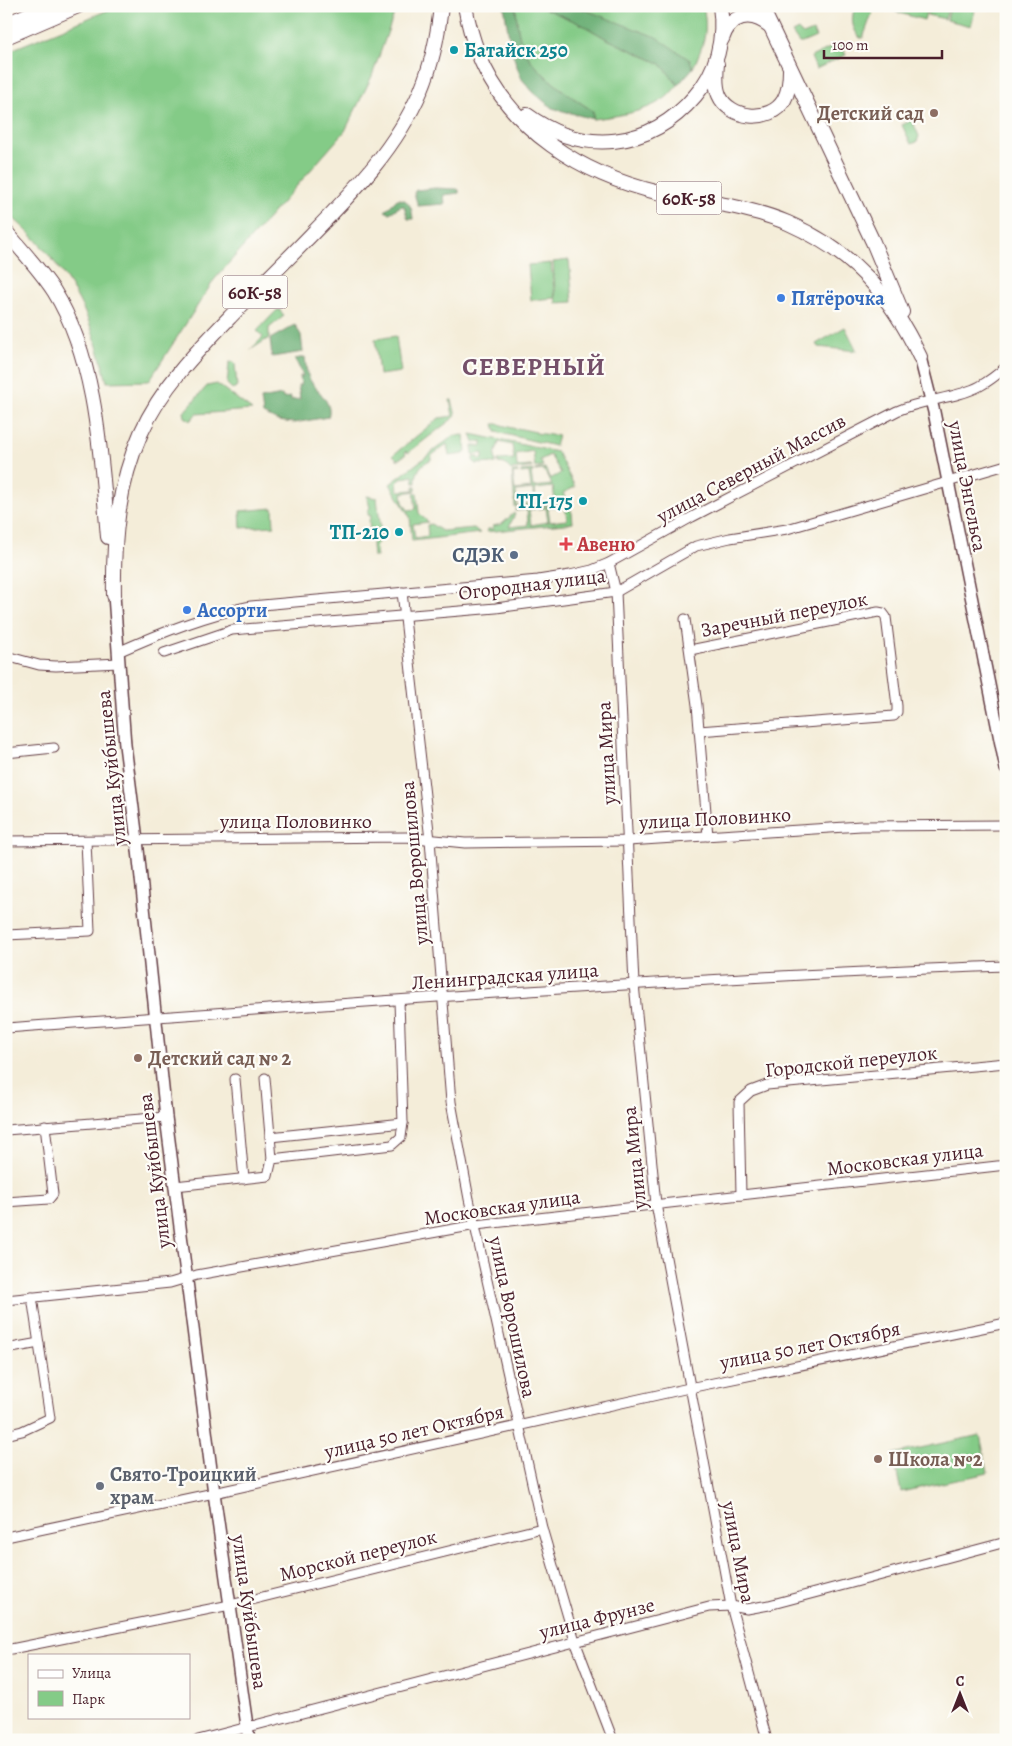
<svg xmlns="http://www.w3.org/2000/svg" width="1012" height="1746" font-family="Alegreya,serif">
<style>
.green{fill:#84cb87;stroke:#677559}
.forest{fill:#6baf74;stroke:#5a6750}
.lines{fill:none;stroke-linecap:round;stroke-linejoin:round}
.minor-casing{stroke:#643e45;stroke-width:11}
.major-casing{stroke:#643e45;stroke-width:14}
.highway-casing{stroke:#643e45;stroke-width:16}
.minor{stroke:#fff;stroke-width:9}
.major{stroke:#fff;stroke-width:11}
.highway{stroke:#fff;stroke-width:14}
.culture-dot{fill:#0f9aa8;stroke:#fdfcf7;stroke-width:2}
.education-dot{fill:#8d6e63;stroke:#fdfcf7;stroke-width:2}
.shop-dot{fill:#3f7fe0;stroke:#fdfcf7;stroke-width:2}
.health-dot{fill:#e0444e;stroke:#fdfcf7;stroke-width:2}
.service-dot{fill:#5c6f8a;stroke:#fdfcf7;stroke-width:2}
.worship-dot{fill:#6b7280;stroke:#fdfcf7;stroke-width:2}
.labels{text-anchor:middle;stroke-width:4.5;stroke-linejoin:round;paint-order:stroke}
.shield{fill:#fdfcf7;stroke:#806168;stroke-width:1}
.shield-label{font-size:19px;font-weight:bold;fill:#4a1f2b}
.culture-label{font-size:20px;font-weight:bold;fill:#0d838f;stroke:#fdfcf7;text-anchor:end}
.education-label{font-size:20px;font-weight:bold;fill:#785e54;stroke:#fdfcf7;text-anchor:start}
.shop-label{font-size:20px;font-weight:bold;fill:#366cbe;stroke:#fdfcf7;text-anchor:start}
.street-label{font-size:20px;fill:#4a1f2b;stroke:#fdfcf7}
.health-label{font-size:20px;font-weight:bold;fill:#be3a42;stroke:#fdfcf7;text-anchor:start}
.service-label{font-size:20px;font-weight:bold;fill:#4e5e75;stroke:#fdfcf7;text-anchor:end}
.worship-label{font-size:20px;font-weight:bold;fill:#5b616d;stroke:#fdfcf7;text-anchor:start}
.district-label{font-size:25px;font-weight:bold;letter-spacing:1px;fill:#75506a;stroke:#fdfcf7}
</style>
<rect width="100%" height="100%" fill="#fdfcf7"/>
<filter id="ink" filterUnits="userSpaceOnUse"><feTurbulence type="fractalNoise" baseFrequency=".02" numOctaves="2"/><feDisplacementMap in="SourceGraphic" scale="10" xChannelSelector="R" yChannelSelector="G"/><feConvolveMatrix kernelMatrix="1 2 1 2 8 2 1 2 1" color-interpolation-filters="sRGB"/></filter>
<filter id="wash" filterUnits="userSpaceOnUse"><feTurbulence type="fractalNoise" baseFrequency=".0096" numOctaves="4" result="noise"/><feDisplacementMap in="SourceGraphic" scale="20" xChannelSelector="R" yChannelSelector="G"/><feGaussianBlur stdDeviation="1.12" result="paint"/><feColorMatrix in="noise" values="0 0 0 0 0 0 0 0 0 0 0 0 0 0 0 0 0 1.4 0 .05"/><feComposite in="paint" operator="in"/></filter>
<g filter="url(#wash)">
<rect width="100%" height="100%" fill="#f4edd9"/>
<g class="green">
<path d="M118 6H394L393 17 372 76 345 131 214 280 149 381 107 382C101 360 95 336 86 315 68 275 40 240 6 212V52Z"/>
<path d="M516 6H539L581 24 607 39 661 64 678 85C673 90 669 96 664 99 643 113 617 116 593 119V111C570 96 532 71 522 45 518 33 516 19 516 6Z"/>
<path d="M575 6H703C709 32 703 46 693 68L690 60Z"/>
<path d="M855 6 874 8 863 38H860C851 27 851 19 855 6Z"/>
<polygon points="897,6 928,6 924,20 896,12"/>
<polygon points="930,6 949,6 945,19 927,15"/>
<polygon points="950,6 976,6 971,26 947,20"/>
<polygon points="798,30 803,35 813,31 816,37 802,43 799,43 792,33"/>
<polygon points="840,43 846,55 816,69 811,57"/>
<polygon points="912,120 919,136 917,142 911,144 902,125"/>
<polygon points="569,260 573,302 556,303 553,262"/>
<polygon points="551,263 555,298 531,300 528,265"/>
<polygon points="277,310 280,310 284,316 269,328 269,338 250,350 263,337 257,331"/>
<polygon points="845,327 857,351 818,347 816,344"/>
<polygon points="396,336 401,372 379,375 375,339"/>
<polygon points="232,361 235,364 237,387 232,389 227,384 229,363"/>
<polygon points="217,384 252,410 196,414 190,421 185,417 184,412 207,386"/>
<polygon points="450,400 452,400 456,416 408,453 406,451 405,453 406,454 398,460 393,455 439,418 453,416"/>
<polygon points="494,424 498,424 516,429 517,428 536,432 536,433 558,436 555,446 496,432"/>
<polygon points="471,434 557,452 575,487 563,493 572,513 573,523 486,532 488,529 493,529 493,526 502,524 514,513 515,514 509,527 528,525 527,510 516,511 515,510 536,507 536,509 529,510 531,525 548,522 546,508 538,509 538,507 555,505 555,507 548,508 550,522 567,520 565,506 557,507 557,503 539,505 539,503 555,501 553,487 535,489 536,505 519,507 519,505 534,503 533,489 516,491 517,507 515,507 512,472 518,472 518,473 513,474 515,490 531,488 529,472 521,473 521,471 533,470 533,472 531,472 533,487 552,485 544,470 535,471 535,470 545,468 550,479 561,473 550,455 540,460 543,466 535,467 533,451 516,454 517,467 532,466 533,467 511,470 505,464 498,463 498,460 514,459 512,445 499,442 495,455 496,463 477,464 473,461 473,457 479,457 479,460 483,459 483,453 473,455 472,446 482,446 482,441 474,443"/>
<path d="M464 435 466 451 464 454 449 456 447 444 431 456V460C421 463 415 473 416 483H414L413 476 403 478 397 482 398 491 414 490V486H416V491L402 493 403 502 408 510 416 509 414 494 417 493 419 513 428 522 413 524 415 538 428 536 427 525 431 524 442 531 474 528 480 533 412 541 410 517 390 484 453 436Z"/>
<path d="M367 496 377 498 382 539 375 545 377 557H373C372 548 372 542 372 534L370 532 369 521 371 516 368 515V510L370 508Z"/>
<polygon points="273,508 274,526 241,528 240,511"/>
<polygon points="980,1435 988,1473 901,1492 893,1454"/>
</g>
<g class="forest">
<path d="M504 6H516C516 18 518 33 522 45 532 71 570 96 593 111V119L552 108 533 92 521 78 511 49Z"/>
<polygon points="539,6 575,6 656,37 690,60 693,68 678,85 661,64 607,39 581,24"/>
<polygon points="435,188 457,189 459,190 459,193 444,195 445,204 418,206 414,193 416,190"/>
<path d="M397 199C410 198 412 209 413 219H408L404 206C398 206 395 211 389 213L385 211Z"/>
<polygon points="295,325 301,335 303,352 272,357 270,339"/>
<path d="M305 357C306 364 306 372 309 378 315 390 334 402 328 417L294 423 278 421 263 414 261 399 282 395 283 398 291 397V400L300 399 298 385H301L300 376H303L295 359Z"/>
</g>
</g>
<g filter="url(#ink)">
<g class="lines">
<g class="minor-casing">
<g id="minor">
<polyline points="609,563 616,592 634,984 656,1204 731,1606 767,1740"/>
<polyline points="402,592 430,840 451,1102 469,1199 542,1528 575,1641 613,1740"/>
<polyline points="685,619 697,705 708,836"/>
<polyline points="690,650 878,612 883,613 886,617 897,706 897,712 894,716 699,731"/>
<path d="M118 652C161 633 205 615 251 606L538 580 570 575 592 570 609 563 692 517 897 411C923 399 956 399 980 386 989 381 998 374 1006 367"/>
<polyline points="164,653 232,630 496,608 616,592 696,546 730,538 787,529 1006,465"/>
<polyline points="6,656 39,665 56,666 119,663"/>
<polyline points="6,753 54,748"/>
<polyline points="6,841 406,837 465,843 628,841 861,826 1006,825"/>
<polyline points="6,935 90,931 86,841"/>
<path d="M6 1028C339 1004 672 978 1006 966"/>
<polyline points="265,1078 272,1159"/>
<polyline points="235,1079 244,1179"/>
<polyline points="6,1130 166,1117"/>
<polyline points="270,1137 403,1123"/>
<polyline points="175,1186 268,1176 272,1159 392,1145 401,1137 403,1123 399,1001"/>
<polyline points="741,1195 739,1102 751,1091 767,1085 1006,1063"/>
<polyline points="6,1202 49,1199 53,1194 45,1126"/>
<polyline points="6,1300 170,1283 197,1275 476,1225 1006,1165"/>
<polyline points="6,1349 39,1343"/>
<polyline points="6,1435 22,1431 50,1418 32,1297"/>
<polyline points="6,1537 214,1493 689,1388 1006,1323"/>
<polyline points="6,1650 230,1605 542,1528"/>
<polyline points="198,1740 709,1607 731,1606 747,1609 769,1605 1006,1542"/>
</g>
</g>
<g class="major-casing">
<g id="major">
<polyline points="920,357 934,412 1006,769"/>
<polyline points="114,595 125,745 137,840 166,1117 214,1493 249,1740"/>
</g>
</g>
<g class="highway-casing">
<g id="highway">
<path d="M465 6C468 22 472 38 478 53 508 130 583 175 660 193 702 202 748 206 788 223 853 252 890 294 920 357"/>
<polyline points="761,6 873,242 902,312"/>
<polyline points="6,24 48,6"/>
<polyline points="6,37 78,6"/>
<path d="M722 39C730 14 751 10 770 26"/>
<path d="M717 64C716 74 715 85 719 95 729 119 770 124 784 100 789 91 790 81 790 70"/>
<path d="M527 115C583 156 650 149 695 96 717 71 725 39 720 6"/>
<path d="M6 232C23 251 40 270 54 291 97 360 101 458 108 537"/>
<path d="M114 595C113 539 118 485 141 433 161 388 196 352 230 317 257 289 285 262 312 234 354 191 397 147 421 90 432 64 438 35 441 6"/>
</g>
</g>
<use href="#minor" class="minor"/>
<use href="#major" class="major"/>
<use href="#highway" class="highway"/>
</g>
</g>
<g class="culture-dot">
<circle cx="454" cy="50" r="5"/>
<circle cx="583" cy="501" r="5"/>
<circle cx="399" cy="532" r="5"/>
</g>
<g class="education-dot">
<circle cx="934" cy="113" r="5"/>
<circle cx="138" cy="1058" r="5"/>
<circle cx="878" cy="1459" r="5"/>
</g>
<g class="shop-dot">
<circle cx="781" cy="298" r="5"/>
<circle cx="187" cy="610" r="5"/>
</g>
<path class="health-dot" d="M563.5 536.5h5v5h5v5h-5v5h-5v-5h-5v-5h5z"/>
<circle class="service-dot" cx="514" cy="555" r="5"/>
<circle class="worship-dot" cx="100" cy="1486" r="5"/>
<g class="labels">
<g class="shield">
<rect x="656.5" y="181.5" width="65" height="33" rx="4"/>
<rect x="222.5" y="275.5" width="65" height="33" rx="4"/>
</g>
<g class="shield-label">
<text x="689" y="205">60К-58</text>
<text x="255" y="299">60К-58</text>
</g>
<g class="culture-label">
<text x="464" y="57" text-anchor="start">Батайск 250</text>
<text x="573" y="508">ТП-175</text>
<text x="389" y="539">ТП-210</text>
</g>
<g class="education-label">
<text x="924" y="120" text-anchor="end">Детский сад</text>
<text x="148" y="1065">Детский сад № 2</text>
<text x="888" y="1466">Школа №2</text>
</g>
<g class="shop-label">
<text x="791" y="305">Пятёрочка</text>
<text x="197" y="617">Ассорти</text>
</g>
<g class="street-label">
<text transform="translate(751 468) rotate(-28)" y="7">улица Северный Массив</text>
<text transform="translate(968 486) rotate(79)" y="7">улица Энгельса</text>
<text transform="translate(532 584) rotate(-7)" y="7">Огородная улица</text>
<text transform="translate(784 614) rotate(-11)" y="7">Заречный переулок</text>
<text transform="translate(606 753) rotate(-93)" y="7">улица Мира</text>
<text transform="translate(111 768) rotate(-96)" y="7">улица Куйбышева</text>
<text transform="translate(715 818) rotate(-3)" y="7">улица Половинко</text>
<text x="296" y="828">улица Половинко</text>
<text transform="translate(414 863) rotate(-95)" y="7">улица Ворошилова</text>
<text transform="translate(505 976) rotate(-4)" y="7">Ленинградская улица</text>
<text transform="translate(851 1061) rotate(-6)" y="7">Городской переулок</text>
<text transform="translate(634 1158) rotate(-96)" y="7">улица Мира</text>
<text transform="translate(905 1159) rotate(-7)" y="7">Московская улица</text>
<text transform="translate(154 1171) rotate(-97)" y="7">улица Куйбышева</text>
<text transform="translate(502 1207) rotate(-8)" y="7">Московская улица</text>
<text transform="translate(513 1317) rotate(78)" y="7">улица Ворошилова</text>
<text transform="translate(810 1345) rotate(-11)" y="7">улица 50 лет Октября</text>
<text transform="translate(414 1431) rotate(-13)" y="7">улица 50 лет Октября</text>
<text transform="translate(739 1552) rotate(79)" y="7">улица Мира</text>
<text transform="translate(358 1555) rotate(-14)" y="7">Морской переулок</text>
<text transform="translate(250 1612) rotate(82)" y="7">улица Куйбышева</text>
<text transform="translate(597 1618) rotate(-14)" y="7">улица Фрунзе</text>
</g>
<g class="health-label">
<text x="577" y="551">Авеню</text>
</g>
<g class="service-label">
<text x="504" y="562">СДЭК</text>
</g>
<g class="worship-label">
<text x="110" y="1481">Свято-Троицкий<tspan x="110" dy="23">храм</tspan></text>
</g>
<g class="district-label">
<text x="534" y="375">СЕВЕРНЫЙ</text>
</g>
</g>
<rect width="1012" height="1746" fill="none" stroke="#fdfcf7" stroke-width="25"/>
<rect x="28" y="1654" width="162" height="65" fill="#fdfcf7" stroke="#b5a4a5"/>
<rect x="38" y="1670" width="25" height="8" fill="#ffffff" stroke="#b5a4a5"/>
<text x="72" y="1678" font-size="15" fill="#4a1f2b">Улица</text>
<rect x="38" y="1691" width="25" height="15" fill="#84cb87" stroke="#b5a4a5"/>
<text x="72" y="1704" font-size="15" fill="#4a1f2b">Парк</text>
<g transform="translate(960 1694)" stroke="#fdfcf7" stroke-width="4" paint-order="stroke">
<path d="M0-4L9 19L0 12L-9 19Z" fill="#4a1f2b"/>
<text y="-8" font-size="14" font-weight="bold" text-anchor="middle" fill="#4a1f2b">С</text>
</g>
<path d="M824 50v8h118v-8" fill="none" stroke="#4a1f2b" stroke-width="2.5"/>
<text x="832" y="50" font-size="15" fill="#4a1f2b" stroke="#fdfcf7" stroke-width="4" paint-order="stroke">100 m</text>
</svg>
